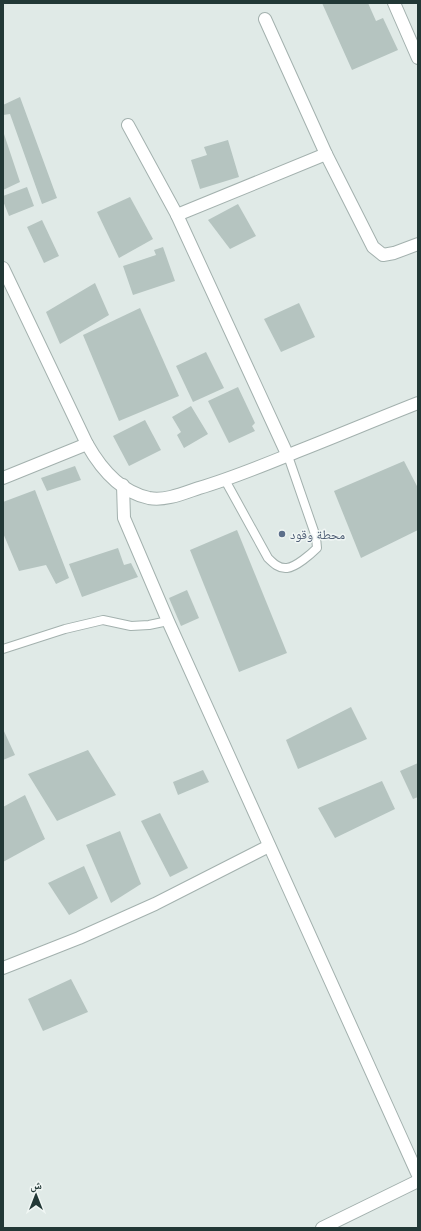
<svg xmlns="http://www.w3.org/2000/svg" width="421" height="1231" font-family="Arial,'Noto Naskh Arabic',sans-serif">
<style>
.building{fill:#b5c4c0}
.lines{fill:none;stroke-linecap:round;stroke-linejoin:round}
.service-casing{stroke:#a3b1ae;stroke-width:10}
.minor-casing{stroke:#a3b1ae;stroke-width:14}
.tertiary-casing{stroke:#a3b1ae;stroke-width:14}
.service{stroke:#fff;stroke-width:8}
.minor{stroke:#fff;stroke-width:12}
.tertiary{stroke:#fff;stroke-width:12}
.service-dot{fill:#5c6f8a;stroke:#f0f6f4;stroke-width:1.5}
.labels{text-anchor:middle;stroke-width:3;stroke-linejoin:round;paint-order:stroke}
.service-label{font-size:13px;fill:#4e5e75;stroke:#f0f6f4;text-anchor:start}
</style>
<rect width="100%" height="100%" fill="#e0eae7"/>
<g class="building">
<polygon points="322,3 368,3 376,21 383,18 398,50 352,70"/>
<polygon points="20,97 57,198 42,204 10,114 3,115 3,105"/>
<polygon points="3,131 20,182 3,190"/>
<polygon points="228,140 239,177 200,189 191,160 207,155 204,147"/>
<polygon points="27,187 34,206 9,216 3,201 3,196"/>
<polygon points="130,197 153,239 119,258 97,212"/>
<polygon points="238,204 256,236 230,249 208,220"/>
<polygon points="42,220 59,256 44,263 27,227"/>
<polygon points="163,247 175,281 133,295 123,266 156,255 154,250"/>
<polygon points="95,283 109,315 60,344 46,312"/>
<polygon points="299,303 315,337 281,352 264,319"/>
<polygon points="140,308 179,396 119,421 83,335"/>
<polygon points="206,352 224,388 193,402 176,366"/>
<polygon points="238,387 255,423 252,426 255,431 229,443 208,401"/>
<polygon points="191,406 208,434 184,448 177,435 181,432 172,417"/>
<polygon points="145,420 161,450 129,466 113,436"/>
<polygon points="404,461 418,488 418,530 361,558 334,491"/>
<polygon points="75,466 81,480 47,491 41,478"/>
<polygon points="35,490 69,578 56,584 46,565 19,571 3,533 3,502"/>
<polygon points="237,530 287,653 239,672 190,550"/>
<polygon points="118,548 124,565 131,563 138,577 82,597 69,564"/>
<polygon points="187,590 199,618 181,626 169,598"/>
<polygon points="351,707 367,739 298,769 286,740"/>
<polygon points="3,729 15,755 3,760"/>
<polygon points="88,750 116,795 57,821 28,774"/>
<polygon points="418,763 418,797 413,799 400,771"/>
<polygon points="203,770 209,782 178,795 173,782"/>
<polygon points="382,781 395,809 335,838 318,808"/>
<polygon points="25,795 45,839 3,862 3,807"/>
<polygon points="160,813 188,868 170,877 141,821"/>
<polygon points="120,831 141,884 111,903 86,845"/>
<polygon points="84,866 98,898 69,915 48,883"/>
<polygon points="71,979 88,1012 43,1031 28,999"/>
</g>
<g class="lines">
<g class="service-casing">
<g id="service">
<path d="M225 480 268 558C273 563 279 569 287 568 296 567 311 554 317 548L316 537 288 456"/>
<polyline points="3,649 65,629 103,620 131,626 149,625 168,621"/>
</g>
</g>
<g class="minor-casing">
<g id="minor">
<polyline points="394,3 418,58"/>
<polyline points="265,19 326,154 373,247 383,255 394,253 418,244"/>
<polyline points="128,125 177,215 288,456"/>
<polyline points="177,215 326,154"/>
<polyline points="3,478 87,444"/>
<polyline points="123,485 124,518 168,621 418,1175"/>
<polyline points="3,968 79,938 155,904 269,846"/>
<polyline points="322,1228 418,1181"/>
</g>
</g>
<g class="tertiary-casing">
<path id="tertiary" d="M3 268 87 444C101 469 120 492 149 498 166 501 184 493 199 488 233 478 264 465 296 452 337 436 377 419 418 403"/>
</g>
<use href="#service" class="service"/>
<use href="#minor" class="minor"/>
<use href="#tertiary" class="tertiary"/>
</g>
<circle class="service-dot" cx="282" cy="534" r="4"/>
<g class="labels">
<g class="service-label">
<text x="290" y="539">محطة وقود</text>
</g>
</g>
<rect width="421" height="1231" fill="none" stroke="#223836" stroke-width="8"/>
<g transform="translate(36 1195)" stroke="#f0f6f4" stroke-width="3" paint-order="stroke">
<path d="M0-3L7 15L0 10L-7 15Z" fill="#223836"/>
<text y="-6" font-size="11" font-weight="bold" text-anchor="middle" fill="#223836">ش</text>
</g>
</svg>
